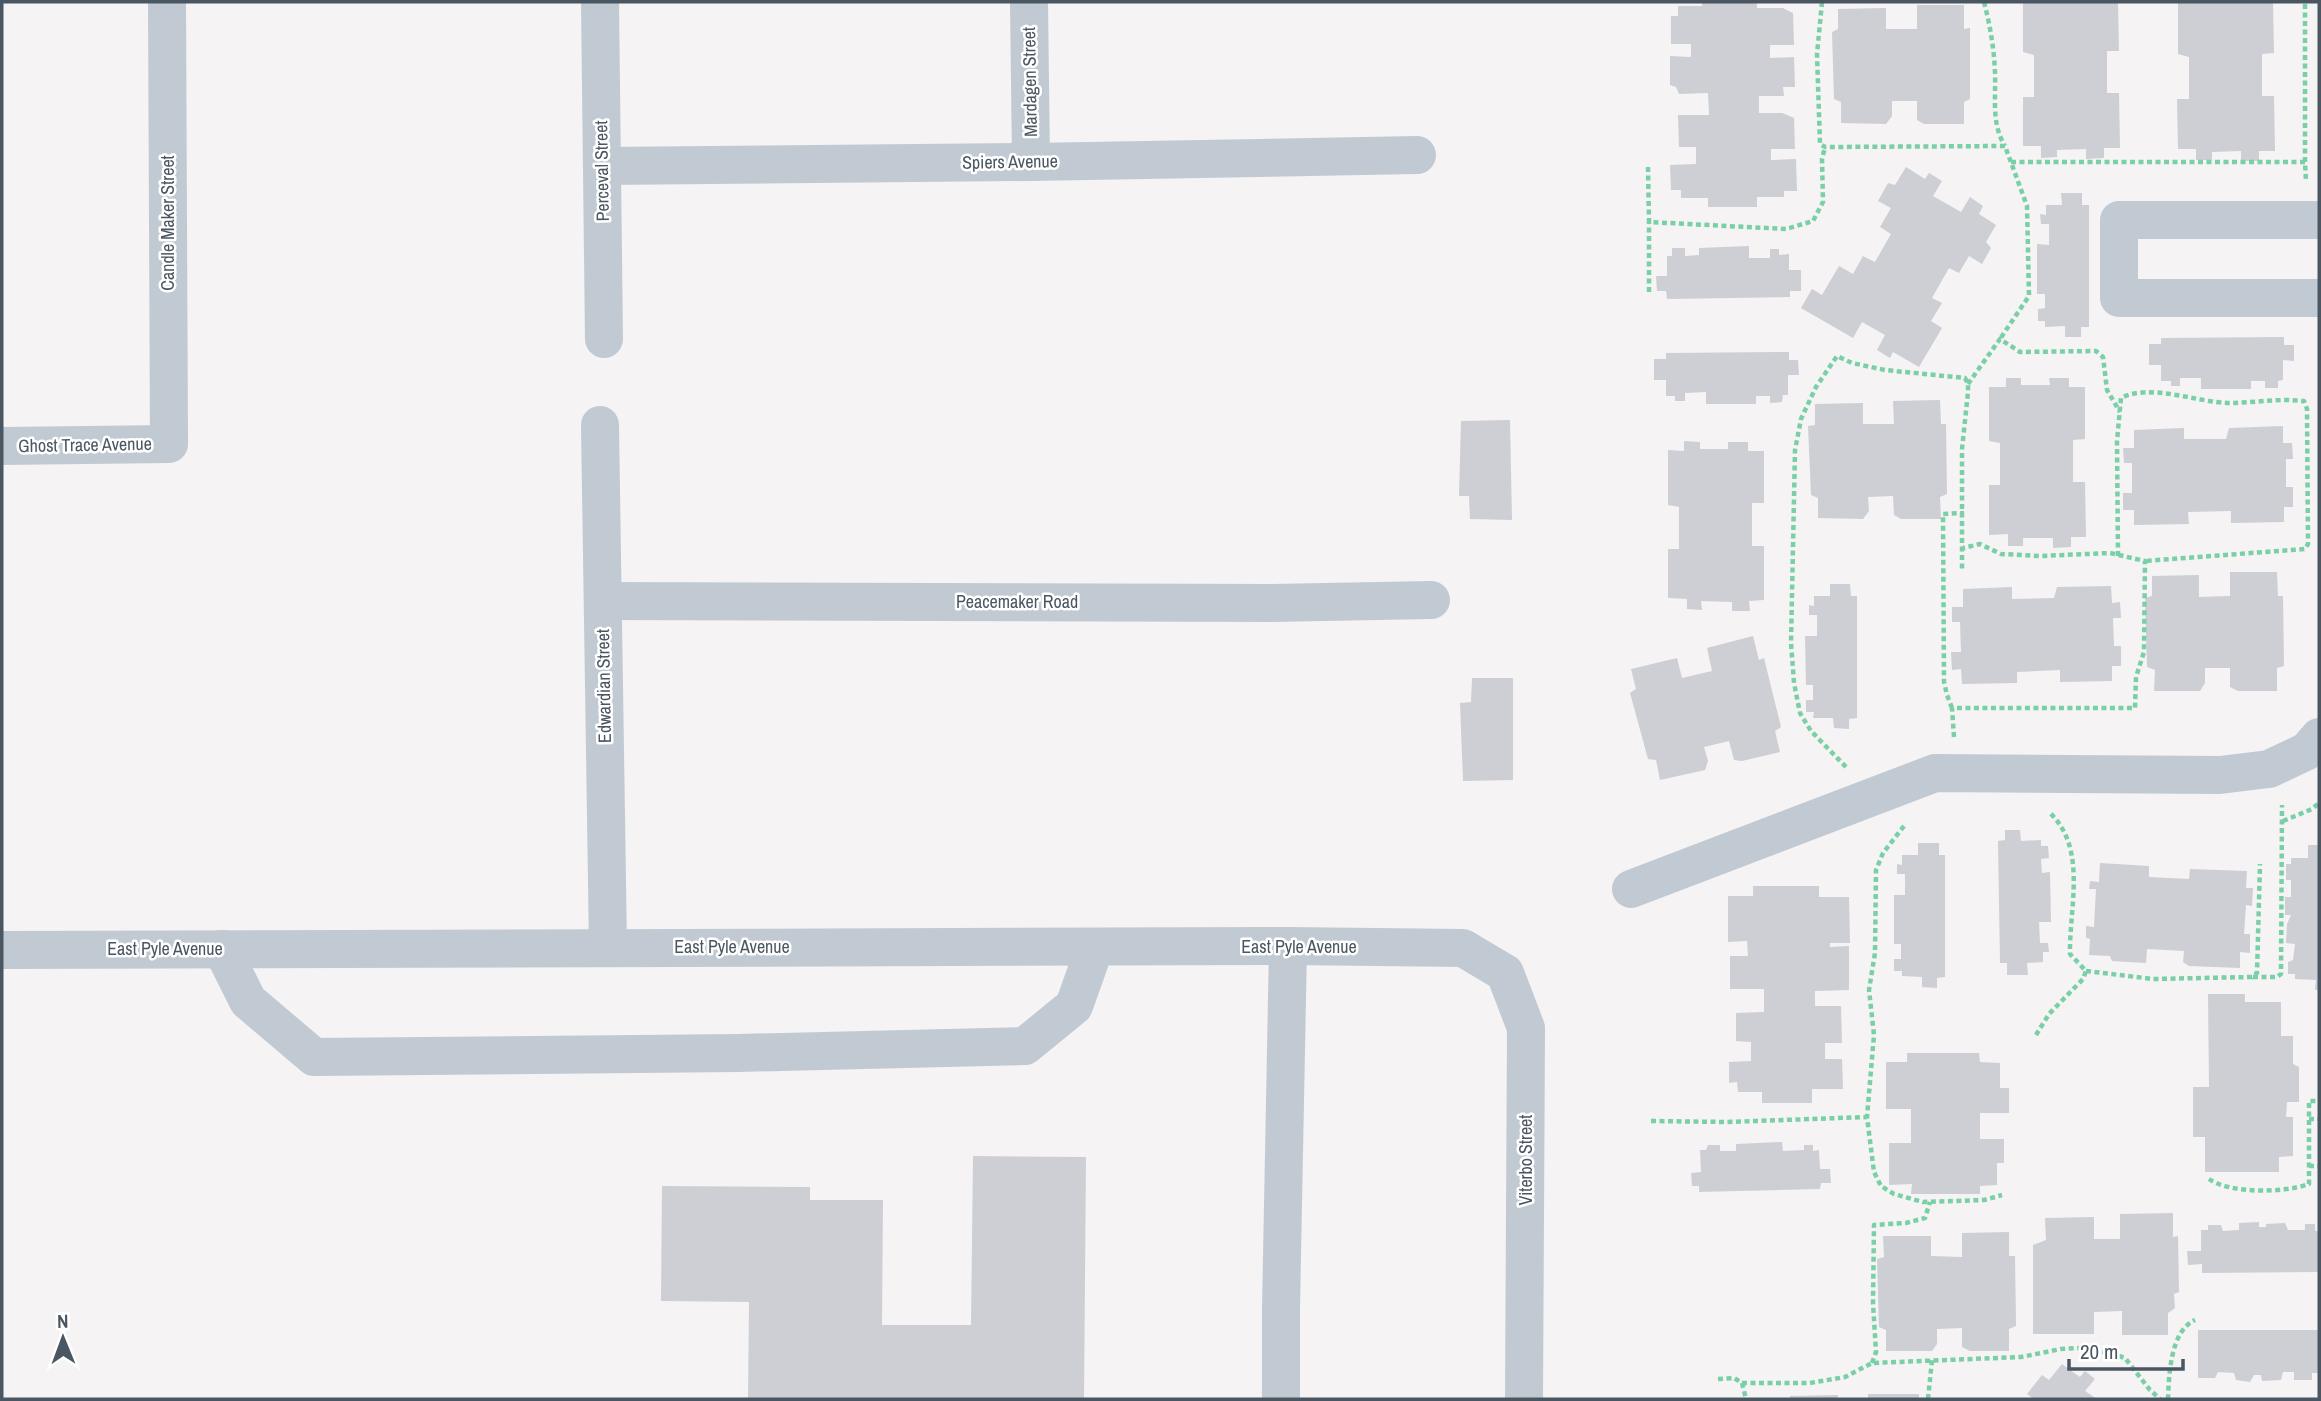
<svg xmlns="http://www.w3.org/2000/svg" width="2321" height="1401" font-family="'Archivo Narrow',sans-serif">
<style>
.building{fill:#cdcfd5}
.lines{fill:none;stroke-linecap:round;stroke-linejoin:round}
.path{stroke:#7ad0a6;stroke-width:4.5;stroke-dasharray:5 3.5;stroke-linecap:butt}
.minor{stroke:#c1cad2;stroke-width:38}
.labels{text-anchor:middle;stroke-width:5;stroke-linejoin:round;paint-order:stroke}
.street-label{font-size:18px;fill:#4a5661;stroke:#fff}
</style>
<rect width="100%" height="100%" fill="#f5f3f3"/>
<g class="building">
<polygon points="1702,2 1757,2 1757,8 1783,8 1793,13 1794,45 1770,45 1770,58 1794,57 1795,87 1783,87 1784,96 1759,96 1759,113 1782,113 1794,118 1795,149 1771,149 1771,160 1796,159 1797,191 1784,191 1784,197 1757,197 1757,207 1708,207 1708,198 1681,198 1681,190 1671,190 1670,165 1696,164 1696,147 1679,147 1678,115 1709,115 1708,93 1679,94 1676,87 1670,85 1670,56 1691,57 1691,44 1671,44 1671,16 1678,16 1678,6 1702,6"/>
<polygon points="2023,2 2118,2 2119,51 2107,51 2107,93 2119,93 2120,148 2104,148 2104,158 2086,159 2086,149 2057,150 2057,157 2041,158 2041,146 2023,146 2023,97 2034,97 2034,55 2023,52"/>
<polygon points="2178,2 2273,2 2274,53 2262,54 2262,96 2274,96 2275,151 2259,151 2259,161 2241,161 2241,151 2212,152 2212,160 2196,160 2196,149 2178,149 2177,99 2189,99 2189,57 2178,54"/>
<polygon points="1917,5 1964,5 1964,29 1970,28 1970,99 1964,102 1964,124 1924,124 1917,120 1917,101 1892,101 1892,116 1886,124 1841,123 1841,102 1834,99 1832,32 1838,29 1838,9 1886,8 1886,29 1917,29"/>
<polygon points="1906,167 1925,179 1929,173 1942,181 1933,196 1961,212 1970,197 1983,206 1979,214 1996,225 1986,242 1991,248 1982,264 1969,256 1959,273 1949,268 1932,298 1942,303 1931,321 1942,328 1919,367 1893,352 1890,358 1877,350 1885,335 1862,322 1853,338 1801,308 1812,289 1822,295 1839,266 1853,274 1863,256 1875,262 1891,234 1880,227 1891,208 1878,201 1888,183 1895,185"/>
<polygon points="2061,193 2082,193 2082,205 2089,205 2089,327 2081,327 2081,337 2065,337 2065,326 2045,327 2045,321 2038,321 2038,309 2045,308 2045,294 2037,294 2037,244 2049,245 2049,224 2041,224 2040,214 2046,215 2046,205 2062,205"/>
<polygon points="1749,246 1749,258 1770,258 1770,249 1779,249 1779,255 1789,254 1789,270 1801,270 1801,291 1790,291 1790,297 1667,299 1666,291 1657,291 1656,276 1667,276 1667,256 1672,256 1672,248 1685,248 1685,256 1699,255 1699,248"/>
<polygon points="2284,337 2284,345 2294,345 2294,361 2283,360 2283,380 2278,381 2278,388 2265,388 2265,381 2251,381 2251,389 2201,389 2201,378 2180,378 2180,386 2171,386 2171,381 2161,381 2161,365 2149,365 2149,344 2161,344 2161,338"/>
<polygon points="1789,352 1789,360 1798,360 1799,375 1788,375 1788,395 1783,395 1782,402 1770,403 1770,396 1756,396 1756,404 1706,404 1706,392 1685,393 1685,401 1675,401 1675,396 1666,396 1666,380 1654,380 1654,359 1666,359 1666,353"/>
<polygon points="2006,378 2021,378 2021,385 2050,385 2049,378 2069,378 2069,387 2085,387 2085,439 2073,440 2073,482 2085,482 2086,537 2071,537 2071,547 2053,548 2053,538 2023,538 2023,546 2008,546 2008,534 1989,535 1989,485 2000,485 2000,443 1989,441 1989,387 2006,387"/>
<polygon points="1940,400 1941,424 1946,424 1947,494 1940,497 1941,519 1901,519 1894,515 1893,496 1868,497 1869,511 1863,519 1818,518 1818,498 1811,495 1808,426 1815,425 1815,404 1863,403 1863,424 1894,424 1893,401"/>
<polygon points="1510,420 1512,520 1470,519 1469,496 1459,496 1461,421"/>
<polygon points="2283,426 2283,443 2292,443 2293,459 2286,459 2286,487 2293,487 2293,507 2284,507 2284,522 2231,523 2231,511 2188,512 2189,524 2134,525 2134,510 2123,510 2123,493 2132,493 2132,463 2124,463 2123,448 2134,448 2134,430 2184,428 2184,439 2226,439 2229,428"/>
<polygon points="1684,441 1700,442 1700,449 1728,449 1728,442 1748,442 1748,451 1764,451 1764,503 1752,503 1752,546 1764,546 1764,600 1749,601 1750,611 1732,611 1732,602 1701,601 1702,610 1687,609 1687,599 1668,598 1668,549 1679,549 1679,507 1668,505 1668,450 1684,451"/>
<polygon points="2230,572 2277,572 2278,596 2283,596 2284,666 2277,668 2277,691 2238,691 2230,687 2230,668 2205,668 2205,683 2200,691 2154,691 2155,670 2147,667 2145,598 2152,596 2152,576 2199,575 2199,597 2230,596"/>
<polygon points="1830,584 1850,584 1851,596 1857,596 1857,718 1849,719 1849,729 1834,728 1833,718 1813,718 1814,712 1806,712 1806,700 1813,700 1813,685 1806,685 1805,636 1817,636 1817,615 1809,615 1809,605 1814,606 1814,596 1830,596"/>
<polygon points="2111,586 2112,603 2120,602 2121,618 2113,618 2114,646 2121,646 2121,666 2112,666 2112,681 2060,682 2060,670 2017,672 2017,683 1962,684 1961,669 1952,670 1951,652 1961,652 1960,622 1952,622 1952,607 1963,607 1963,589 2012,587 2012,599 2054,598 2057,587"/>
<polygon points="1753,636 1759,660 1764,658 1781,727 1775,731 1780,752 1742,761 1734,760 1729,741 1704,747 1708,761 1705,770 1660,780 1656,760 1648,759 1630,693 1636,689 1631,669 1677,658 1682,678 1712,671 1707,648"/>
<polygon points="1472,678 1513,678 1513,780 1463,781 1460,703 1471,702"/>
<polygon points="2005,830 2020,830 2021,841 2041,840 2041,846 2048,846 2049,858 2041,859 2042,873 2050,872 2051,922 2039,922 2040,943 2048,943 2049,952 2043,952 2043,962 2027,963 2028,975 2007,975 2007,963 2000,963 1998,841 2005,840"/>
<polygon points="1918,843 1939,843 1939,855 1945,855 1945,977 1937,978 1937,988 1922,987 1922,977 1902,976 1902,971 1894,971 1894,959 1901,959 1901,944 1894,944 1894,895 1905,895 1905,874 1897,874 1897,864 1902,865 1902,855 1918,855"/>
<polygon points="2308,845 2319,845 2319,990 2315,990 2316,980 2295,979 2295,974 2288,974 2288,962 2293,960 2295,944 2286,943 2287,924 2291,915 2285,915 2285,897 2291,897 2291,880 2286,880 2286,864 2291,864 2291,858 2308,858"/>
<polygon points="2100,863 2149,866 2149,877 2189,879 2190,869 2247,871 2246,888 2253,888 2252,906 2246,905 2244,934 2250,934 2250,953 2240,952 2240,968 2189,966 2183,962 2184,951 2147,949 2146,963 2112,961 2110,956 2089,955 2090,939 2086,938 2086,926 2094,927 2096,889 2089,889 2090,881 2099,882"/>
<polygon points="1753,886 1819,886 1819,897 1849,897 1850,943 1830,943 1830,947 1849,946 1849,990 1815,991 1815,1006 1841,1006 1842,1043 1825,1043 1825,1059 1842,1059 1843,1089 1812,1089 1812,1103 1762,1103 1762,1092 1738,1092 1737,1082 1729,1083 1729,1062 1751,1061 1751,1042 1736,1041 1736,1013 1764,1012 1764,989 1730,989 1730,956 1748,956 1747,941 1728,942 1728,896 1753,896"/>
<polygon points="2208,994 2245,994 2245,1002 2281,1002 2281,1036 2293,1036 2293,1064 2299,1067 2299,1102 2287,1102 2286,1117 2293,1117 2293,1156 2279,1157 2279,1172 2205,1172 2205,1137 2193,1137 2193,1087 2209,1087"/>
<polygon points="1907,1053 1979,1053 1980,1062 2000,1063 2000,1088 2009,1088 2009,1113 1980,1113 1980,1139 2004,1139 2004,1163 1997,1163 1997,1185 1980,1186 1980,1194 1911,1194 1912,1184 1889,1185 1889,1143 1911,1143 1911,1109 1886,1109 1886,1062 1907,1062"/>
<polygon points="1782,1142 1783,1151 1804,1150 1804,1145 1813,1145 1813,1151 1819,1150 1820,1169 1830,1169 1831,1183 1821,1183 1820,1189 1699,1192 1699,1186 1692,1186 1691,1173 1701,1172 1700,1150 1706,1150 1708,1145 1720,1145 1720,1151 1736,1151 1736,1144"/>
<polygon points="973,1156 1086,1157 1084,1399 748,1399 749,1302 661,1301 662,1186 810,1187 810,1200 883,1200 882,1325 971,1325"/>
<polygon points="2173,1213 2173,1237 2178,1236 2179,1292 2174,1294 2175,1308 2168,1313 2168,1335 2122,1335 2122,1311 2094,1312 2094,1334 2033,1334 2033,1245 2046,1240 2045,1218 2094,1217 2094,1239 2120,1239 2120,1214"/>
<polygon points="2259,1222 2259,1227 2266,1227 2266,1224 2285,1223 2288,1230 2305,1230 2305,1224 2315,1224 2315,1231 2319,1231 2319,1272 2202,1273 2202,1264 2188,1265 2187,1251 2201,1251 2201,1230 2208,1230 2208,1225 2221,1225 2223,1231 2239,1230 2239,1223"/>
<polygon points="2009,1232 2009,1256 2015,1256 2016,1326 2009,1329 2009,1351 1970,1351 1962,1347 1962,1328 1937,1329 1937,1344 1932,1351 1886,1351 1886,1330 1879,1327 1877,1259 1884,1257 1883,1236 1931,1236 1931,1256 1962,1257 1962,1233"/>
<polygon points="2198,1330 2319,1330 2319,1373 2312,1373 2312,1380 2294,1380 2294,1372 2283,1372 2281,1380 2262,1381 2261,1375 2254,1375 2250,1382 2236,1380 2234,1373 2218,1372 2215,1378 2198,1378"/>
<polygon points="2062,1364 2080,1377 2085,1371 2095,1379 2085,1391 2097,1399 2034,1399 2027,1394 2042,1375 2049,1380"/>
<rect x="1868" y="1394" width="51" height="5"/>
<polygon points="1838,1395 1838,1399 1790,1399 1790,1396"/>
</g>
<g class="lines">
<g class="path">
<polyline points="1822,2 1817,54 1820,144 1825,147 2005,146 2027,206 2029,296 2000,339"/>
<path d="M1984 2C1990 25 1994 48 1995 72 1996 97 1991 124 2005 146"/>
<polyline points="2011,162 2305,162 2306,182"/>
<polyline points="2305,162 2305,2"/>
<polyline points="1648,167 1649,222 1786,229 1813,221 1823,202 1822,159 1825,147"/>
<polyline points="1649,292 1649,222"/>
<polyline points="1968,384 2000,339 2020,352 2096,351 2103,357 2107,390 2120,412"/>
<path d="M2118 556 2117 441 2121 398C2150 383 2196 402 2228 403 2253 403 2279 398 2304 401L2307 409 2308 544 2305 549 2145 561"/>
<polyline points="1952,708 1947,695 1944,682 1943,514 1964,513"/>
<polyline points="1954,737 1952,708 2135,708 2136,677 2144,652 2145,561 2110,553 2041,556 2001,554 1980,544 1963,548"/>
<polyline points="1846,767 1811,731 1800,713 1794,683 1791,643 1795,450 1801,419 1816,387 1837,356 1852,363 1885,370 1965,378 1968,384 1968,392 1962,449 1962,569"/>
<polyline points="2283,821 2312,809 2319,803"/>
<polyline points="1904,826 1883,853 1876,870 1875,953 1869,990 1874,1035 1867,1117 1874,1172 1881,1186 1894,1194 1923,1202 1984,1200 2002,1195"/>
<polyline points="2086,971 2153,979 2252,977 2257,973 2260,864"/>
<polyline points="2253,977 2277,977 2281,974 2282,805"/>
<path d="M2036 1035 2049 1014 2083 979 2086 971 2070 954C2069 908 2088 848 2049 812"/>
<polyline points="2309,1119 2319,1119"/>
<polyline points="1651,1121 1727,1122 1867,1117"/>
<polyline points="2309,1166 2319,1166"/>
<path d="M2209 1179C2231 1194 2284 1193 2309 1184V1101H2319"/>
<polyline points="1872,1363 1876,1352 1873,1303 1874,1225 1906,1223 1925,1218 1930,1202"/>
<polyline points="1718,1379 1734,1378 1742,1383 1746,1399"/>
<polyline points="1742,1383 1810,1383 1845,1377 1872,1363 2021,1357 2061,1349 2080,1348 2110,1353 2125,1358 2150,1390 2160,1399"/>
<polyline points="1928,1399 1932,1360"/>
<path d="M2168 1399C2169 1376 2170 1331 2195 1320"/>
</g>
<g class="minor">
<polyline points="600,2 604,339"/>
<polyline points="1029,2 1031,162"/>
<polyline points="602,166 1031,162 1417,155"/>
<polyline points="2319,220 2119,220 2119,298 2319,298"/>
<polyline points="600,425 608,947"/>
<polyline points="2,446 169,444 167,2"/>
<polyline points="603,601 1272,603 1431,600"/>
<polyline points="1631,889 1935,773 2220,775 2269,769 2307,751 2319,737"/>
<polyline points="222,949 248,1001 314,1057 738,1053 1025,1046 1074,1006 1095,947"/>
<polyline points="2,950 1288,946 1463,948 1505,973 1526,1028 1524,1399"/>
<polyline points="1281,1399 1281,1309 1288,946"/>
</g>
</g>
<g class="labels">
<g class="street-label">
<text transform="translate(1030 82) rotate(-91)" y="6">Mardagen Street</text>
<text transform="translate(1010 162) rotate(-1)" y="6">Spiers Avenue</text>
<text transform="translate(602 171) rotate(-91)" y="6">Perceval Street</text>
<text transform="translate(168 223) rotate(-90)" y="6">Candle Maker Street</text>
<text transform="translate(85 445) rotate(-1)" y="6">Ghost Trace Avenue</text>
<text x="1017" y="608">Peacemaker Road</text>
<text transform="translate(604 686) rotate(-91)" y="6">Edwardian Street</text>
<text x="732" y="953">East Pyle Avenue</text>
<text x="1299" y="953">East Pyle Avenue</text>
<text x="165" y="955">East Pyle Avenue</text>
<text transform="translate(1526 1160) rotate(-90)" y="6">Viterbo Street</text>
</g>
</g>
<rect width="2321" height="1401" fill="none" stroke="#4a5661" stroke-width="7"/>
<g transform="translate(63 1338) rotate(359)" stroke="#ffffff" stroke-width="5" paint-order="stroke">
<path d="M0-5L12 26L0 18L-12 26Z" fill="#4a5661"/>
<text y="-10" font-size="19" font-weight="bold" text-anchor="middle" fill="#4a5661">N</text>
</g>
<path d="M2069 1359v10h114v-10" fill="none" stroke="#4a5661" stroke-width="3.5"/>
<text x="2080" y="1359" font-size="21" fill="#4a5661" stroke="#ffffff" stroke-width="5" paint-order="stroke">20 m</text>
</svg>
